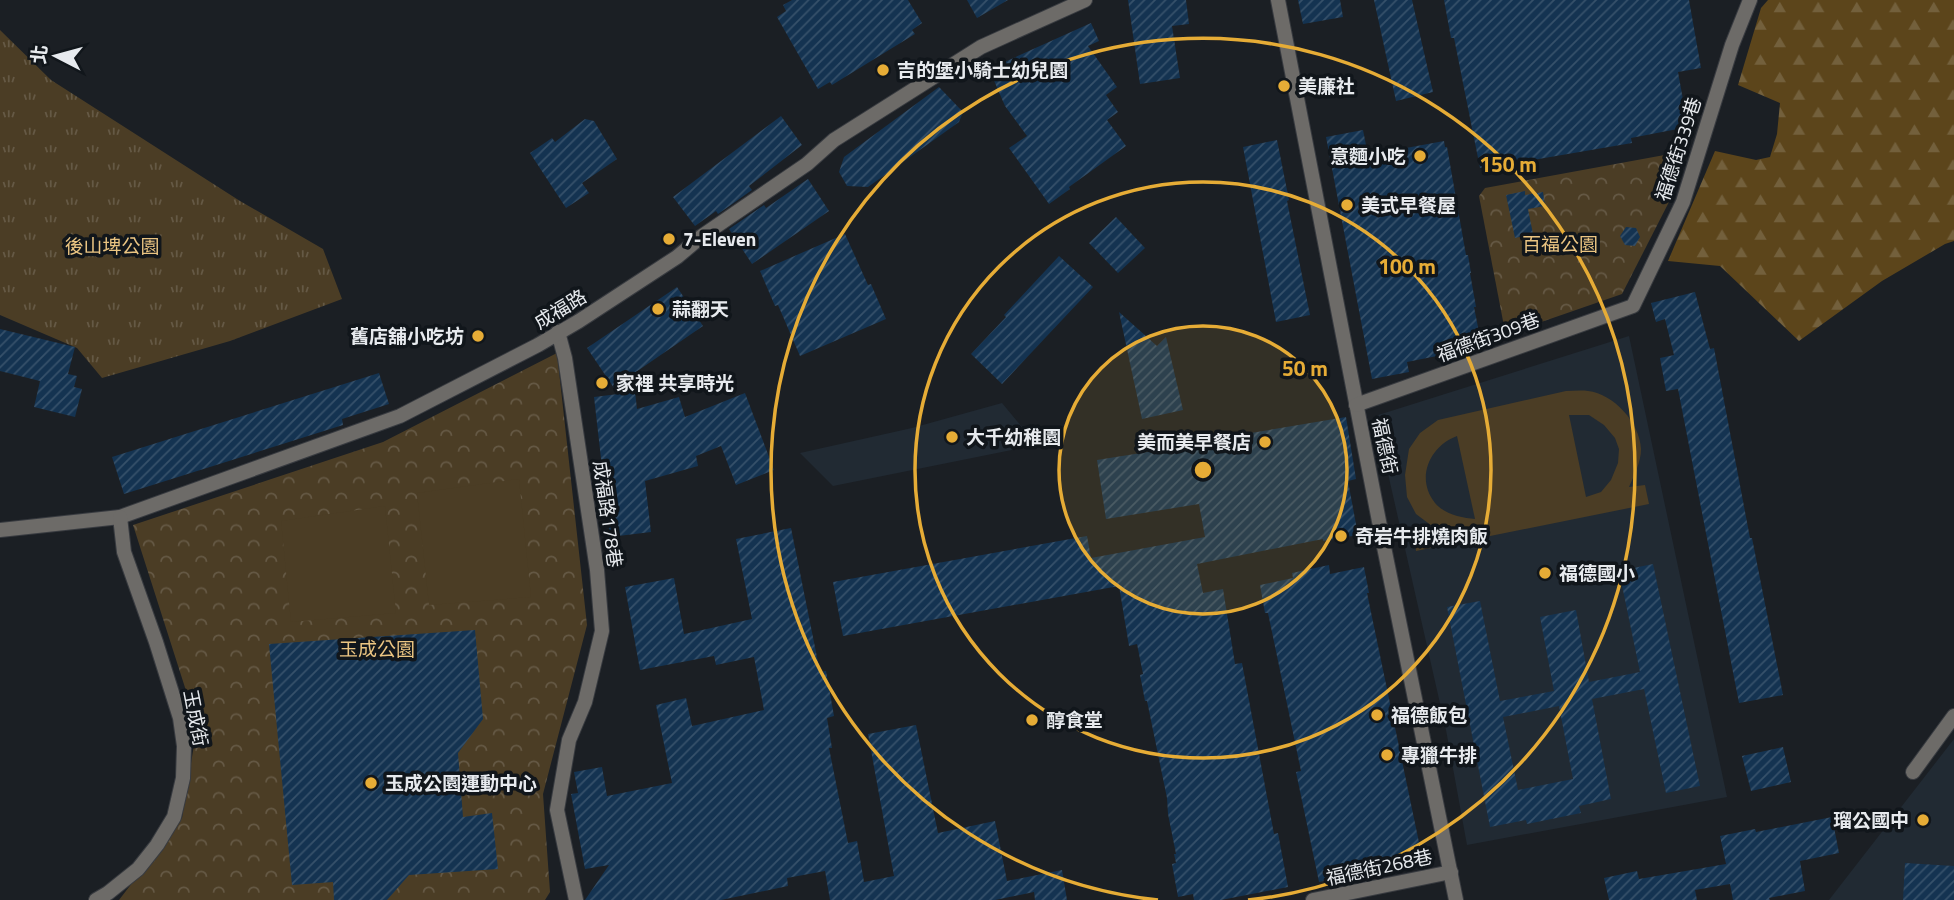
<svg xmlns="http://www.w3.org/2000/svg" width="1954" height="900" font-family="'Titillium Web','Noto Sans TC',sans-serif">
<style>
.built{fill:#212a33}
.grass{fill:url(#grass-tufts)}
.forest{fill:url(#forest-firs)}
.park{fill:url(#park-crowns)}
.pitch{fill:#4b3d25;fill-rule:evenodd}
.building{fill:url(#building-hatch);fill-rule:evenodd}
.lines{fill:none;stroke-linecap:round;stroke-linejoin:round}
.street-casing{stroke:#383b40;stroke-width:16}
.street{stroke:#6d6b68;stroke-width:14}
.ring{fill:none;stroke:#e6ac36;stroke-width:3.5}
.poi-dot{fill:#e6ac36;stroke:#11161b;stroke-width:2.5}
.labels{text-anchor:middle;stroke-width:7;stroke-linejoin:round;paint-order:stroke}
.poi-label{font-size:19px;font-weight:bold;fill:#e7eaee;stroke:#11161b;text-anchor:start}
.street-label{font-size:19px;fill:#e7eaee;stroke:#11161b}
.park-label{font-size:19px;fill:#ebc582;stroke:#11161b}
.centre{fill:#e6ac36;stroke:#11161b;stroke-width:3.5}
.ring-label{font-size:21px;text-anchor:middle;font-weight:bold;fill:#e6ac36;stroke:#11161b;stroke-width:7;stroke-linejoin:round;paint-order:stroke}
</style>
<defs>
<pattern id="grass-tufts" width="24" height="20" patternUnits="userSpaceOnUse" patternTransform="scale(1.75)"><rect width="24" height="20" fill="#4b3d25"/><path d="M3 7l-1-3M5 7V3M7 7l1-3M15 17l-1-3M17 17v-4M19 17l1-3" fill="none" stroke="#655945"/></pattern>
<pattern id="forest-firs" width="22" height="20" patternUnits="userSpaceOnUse" patternTransform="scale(1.75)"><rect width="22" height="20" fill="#5c451b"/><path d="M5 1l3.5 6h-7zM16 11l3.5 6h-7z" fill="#73603c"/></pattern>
<pattern id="park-crowns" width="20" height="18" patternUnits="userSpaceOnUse" patternTransform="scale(1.75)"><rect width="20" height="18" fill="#4b3d25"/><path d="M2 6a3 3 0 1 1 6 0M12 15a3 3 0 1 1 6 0" fill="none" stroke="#655945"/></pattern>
<pattern id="building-hatch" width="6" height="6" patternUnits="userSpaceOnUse" patternTransform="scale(1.75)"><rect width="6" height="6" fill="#143351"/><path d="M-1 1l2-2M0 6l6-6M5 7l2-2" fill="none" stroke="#36516a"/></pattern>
</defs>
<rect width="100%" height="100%" fill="#1b1f24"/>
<g class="built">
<polygon points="1629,336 1727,797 1467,845 1446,730 1375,416"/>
<polygon points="1002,403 1037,445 833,486 800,453 912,428"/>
<polygon points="1954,739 1954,900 1829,900"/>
</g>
<polygon class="grass" points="0,30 51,80 240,201 323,249 342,299 230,341 102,378 77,348 0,315"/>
<polygon class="forest" points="1768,0 1954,0 1954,241 1945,244 1882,281 1799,341 1720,266 1668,261 1715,151 1756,160 1770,157 1777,134 1780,103 1738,85 1761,8"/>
<g class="park">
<polygon points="1670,154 1677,156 1683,163 1671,198 1622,294 1515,331 1504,326 1479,196 1485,188"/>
<polygon points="557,353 587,625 543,794 550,892 545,900 119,900 182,818 194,745 189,700 133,525 383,442"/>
</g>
<g class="pitch">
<path d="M1566 391C1573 391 1581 390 1588 391 1614 394 1640 423 1641 449 1641 462 1634 476 1629 487L1645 485 1649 504 1416 551 1413 531 1432 526 1416 514 1407 497 1405 475 1409 449 1420 433 1438 420ZM1569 415H1589L1604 425 1615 438 1619 449 1618 463 1611 480 1601 492 1586 497ZM1457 436 1475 519C1462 518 1444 514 1435 503 1415 478 1430 446 1457 436Z"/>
<polygon points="519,479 531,597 429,605 417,493"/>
<polygon points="385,506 396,613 291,622 281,521"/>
</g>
<g class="building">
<polygon points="792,0 908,0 922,23 912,30 915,34 832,85 830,82 818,89 777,17 786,11 783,5"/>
<polygon points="967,0 1008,0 977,18"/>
<polygon points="1128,0 1186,0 1189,24 1172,26 1180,78 1140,84"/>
<polygon points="1298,0 1340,0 1343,17 1303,24"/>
<polygon points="1374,0 1412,0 1433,92 1396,101"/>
<polygon points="1444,0 1689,0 1701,68 1678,72 1688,127 1631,138 1632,143 1527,161 1527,159 1480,168 1454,38 1451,38"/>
<polygon points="1091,23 1099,41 1088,46 1117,87 1106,95 1118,112 1107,120 1126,146 1069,187 1070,189 1049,204 1009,148 1027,136 1005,106 989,69"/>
<polygon points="939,87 963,112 959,122 868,187 847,186 839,172 844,157"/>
<polygon points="781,116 802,145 749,186 752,190 718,214 716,211 695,226 673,197"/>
<polygon points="585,119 594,121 617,159 582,183 589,193 566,208 530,153 552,138 555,142"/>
<polygon points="1363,130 1368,155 1444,141 1445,147 1447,147 1466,255 1468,255 1471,273 1470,273 1476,307 1474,307 1481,342 1451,348 1452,353 1407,362 1409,372 1372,379 1326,137"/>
<polygon points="1277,140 1289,200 1287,201 1310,315 1276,322 1243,147"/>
<polygon points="808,179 829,211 752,264 729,229 764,205 766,208"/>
<polygon points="1525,191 1525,195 1543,192 1545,206 1528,209 1533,234 1515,238 1506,195"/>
<polygon points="1116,217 1145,248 1118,273 1089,243"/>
<polygon points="1626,227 1636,228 1640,237 1635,246 1625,245 1620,236"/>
<polygon points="845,234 868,285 871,284 886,319 800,356 778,305 775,306 760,271"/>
<polygon points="1059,256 1093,287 1002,384 971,354 1006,317 1004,315"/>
<polygon points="677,287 703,326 633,374 637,409 679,397 685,417 745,393 774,470 736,485 721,446 696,456 698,466 645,481 651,532 610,537 594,397 618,394 587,348"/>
<polygon points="1695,292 1710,349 1714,348 1750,538 1752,538 1783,695 1739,703 1678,389 1666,391 1660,358 1674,355 1665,319 1656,322 1651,303"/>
<polygon points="1119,312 1157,346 1166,337 1183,410 1142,419"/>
<polygon points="0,329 75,347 68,374 77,376 74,387 82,389 75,417 34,407 40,381 0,371"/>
<polygon points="379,373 389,404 342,419 343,425 124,494 112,457"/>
<polygon points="1346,417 1356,479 1348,481 1358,535 1323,541 1323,539 1197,564 1203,593 1223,589 1235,664 1242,663 1274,834 1278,833 1288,887 1221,900 1194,900 1193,894 1178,897 1172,864 1176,863 1174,854 1176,854 1168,814 1167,798 1147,701 1145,701 1140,675 1143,674 1137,644 1129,646 1119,586 843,636 833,582 1087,536 1091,558 1205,537 1199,504 1106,519 1097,460 1210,442 1209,440"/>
<polygon points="791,528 820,672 826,671 834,716 827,718 832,748 829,748 848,843 857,841 864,882 894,876 868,734 916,725 938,833 995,821 1007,881 1062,870 1067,900 1035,900 1034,892 995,900 830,900 825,871 787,878 788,886 721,900 585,900 609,865 585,869 571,794 578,793 574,772 602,767 607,796 672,783 656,705 686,698 692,726 764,710 754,657 716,665 714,656 640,670 625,587 674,578 684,634 752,619 736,539"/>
<path d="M1653 564 1700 786 1666 793 1644 689 1592 699 1611 799 1579 806 1581 813 1527 824 1526 820 1490 827 1447 607 1480 601 1500 701 1554 691 1540 617 1576 610 1589 682 1640 672 1619 571ZM1559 706 1573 779 1518 790 1503 717Z"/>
<polygon points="1329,565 1330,574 1364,567 1369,593 1367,593 1421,852 1417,861 1319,882 1296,772 1301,771 1268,613 1265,613 1260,585 1293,578 1292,573"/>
<polygon points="475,630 483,719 458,753 463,817 492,813 498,869 409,875 387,900 334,900 333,882 292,885 269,644"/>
<polygon points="1783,747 1791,782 1751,791 1742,756"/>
<polygon points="1832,817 1839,853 1800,861 1805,891 1769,898 1770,900 1733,900 1730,884 1695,890 1697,900 1609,900 1604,878 1637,871 1639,879 1726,864 1720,836 1755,829 1756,832"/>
<polygon points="1905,863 1954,866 1954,900 1903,900"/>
</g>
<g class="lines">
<g class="street-casing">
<g id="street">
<polyline points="1278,0 1384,547 1456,900"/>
<polyline points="558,332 565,358 597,570 602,631 585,702 569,740 557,810 576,900"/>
<polyline points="1356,405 1633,306 1683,202 1732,45 1750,0"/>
<polyline points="0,530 120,517 400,416 538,345 579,321 677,257 702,236 807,164 834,140 981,47 1085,0"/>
<polyline points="1913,772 1954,716"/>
<polyline points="96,900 108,893 138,869 157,845 174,817 183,778 184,746 180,718 156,642 124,552 120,517"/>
<polyline points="1313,900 1451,872"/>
</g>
</g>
<use href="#street" class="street"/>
</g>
<circle cx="1203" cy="470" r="144" fill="#e6ac36" fill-opacity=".12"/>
<g class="ring">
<circle cx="1203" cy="470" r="144"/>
<circle cx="1203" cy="470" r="288"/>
<path d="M1158 900A432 432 0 1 1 1248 900"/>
</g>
<g class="poi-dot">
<circle cx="883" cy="70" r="7"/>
<circle cx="1284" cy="86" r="7"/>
<circle cx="1420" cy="156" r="7"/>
<circle cx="1347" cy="205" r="7"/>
<circle cx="669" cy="239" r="7"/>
<circle cx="658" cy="309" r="7"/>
<circle cx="478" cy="336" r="7"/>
<circle cx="602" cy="383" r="7"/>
<circle cx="952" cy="437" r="7"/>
<circle cx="1265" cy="442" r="7"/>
<circle cx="1341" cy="536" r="7"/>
<circle cx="1545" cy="573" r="7"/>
<circle cx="1377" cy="715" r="7"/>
<circle cx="1032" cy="720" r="7"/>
<circle cx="1387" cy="755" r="7"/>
<circle cx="371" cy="783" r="7"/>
<circle cx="1923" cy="820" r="7"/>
</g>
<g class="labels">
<g class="poi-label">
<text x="897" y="77">吉的堡小騎士幼兒園</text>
<text x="1298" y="93">美廉社</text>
<text x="1406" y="163" text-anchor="end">意麵小吃</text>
<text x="1361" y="212">美式早餐屋</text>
<text x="683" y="246">7-Eleven</text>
<text x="672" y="316">蒜翻天</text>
<text x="464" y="343" text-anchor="end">舊店舖小吃坊</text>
<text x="616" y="390">家裡 共享時光</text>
<text x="966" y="444">大千幼稚園</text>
<text x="1251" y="449" text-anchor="end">美而美早餐店</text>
<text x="1355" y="543">奇岩牛排燒肉飯</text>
<text x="1559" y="580">福德國小</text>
<text x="1391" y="722">福德飯包</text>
<text x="1046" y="727">醇食堂</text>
<text x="1401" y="762">專獵牛排</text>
<text x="385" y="790">玉成公園運動中心</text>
<text x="1909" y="827" text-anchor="end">瑠公國中</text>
</g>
<g class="street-label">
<text transform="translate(1678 149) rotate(-72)" y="7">福德街339巷</text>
<text transform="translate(560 309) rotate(-31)" y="7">成福路</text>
<text transform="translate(1488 337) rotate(-20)" y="7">福德街309巷</text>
<text transform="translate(1385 446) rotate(78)" y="7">福德街</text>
<text transform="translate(608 514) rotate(82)" y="7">成福路178巷</text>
<text transform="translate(196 718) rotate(79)" y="7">玉成街</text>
<text transform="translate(1379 867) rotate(-12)" y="7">福德街268巷</text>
</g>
<g class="park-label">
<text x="1560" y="251">百福公園</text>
<text x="112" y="253">後山埤公園</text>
<text x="377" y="656">玉成公園</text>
</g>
</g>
<circle cx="1203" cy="470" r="10" class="centre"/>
<g class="ring-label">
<text x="1508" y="172">150 m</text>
<text x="1407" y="274">100 m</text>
<text x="1305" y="376">50 m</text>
</g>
<g transform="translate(56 56) rotate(276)" stroke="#11161b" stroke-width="5" paint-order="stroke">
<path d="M0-5L12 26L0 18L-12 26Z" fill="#e7eaee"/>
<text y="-10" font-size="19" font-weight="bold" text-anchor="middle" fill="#e7eaee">北</text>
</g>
</svg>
